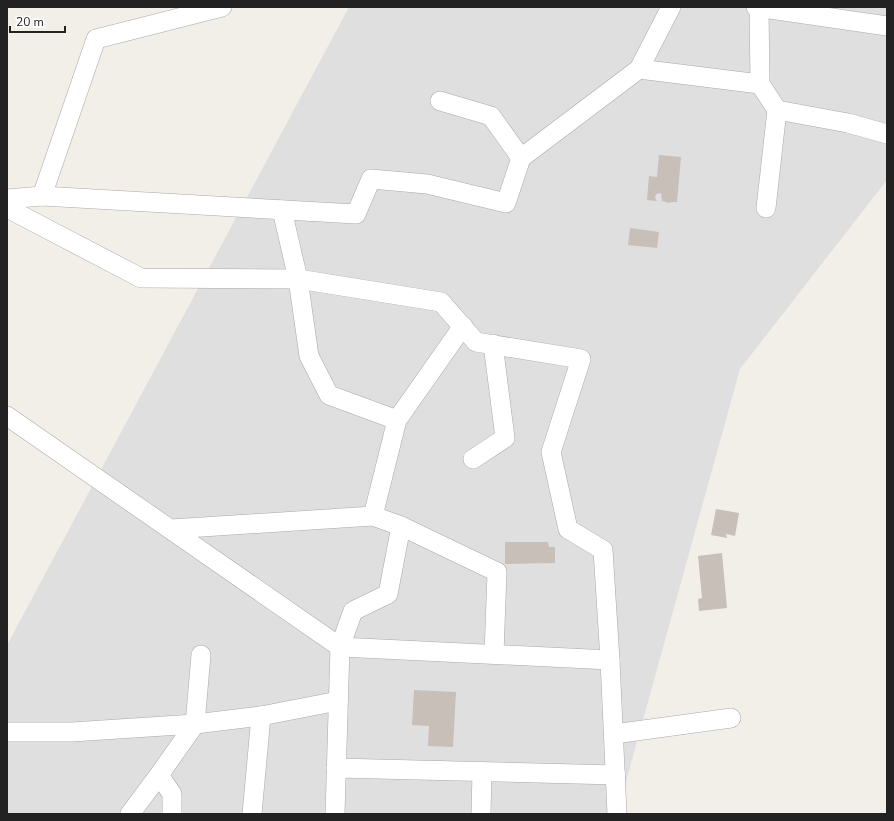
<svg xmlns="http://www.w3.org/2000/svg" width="894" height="821" font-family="'Nunito Sans',sans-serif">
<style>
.residential{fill:#e0dfdf}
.building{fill:#c7bfb8}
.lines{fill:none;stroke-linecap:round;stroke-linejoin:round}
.street-casing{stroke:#a9a9a9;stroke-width:20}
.street{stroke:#fff;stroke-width:19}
</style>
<rect width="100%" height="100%" fill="#f2efe9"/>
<polygon class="residential" points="349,7 887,7 887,180 740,369 617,814 7,814 7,645"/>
<g class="building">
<polygon points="659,155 681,157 677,202 671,202 670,203 662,201 661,193 656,194 655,198 657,201 647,200 649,176 657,177"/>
<polygon points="630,228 659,232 657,248 628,245"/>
<polygon points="716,509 739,513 735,536 726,534 727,538 711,535"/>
<polygon points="505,542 548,542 549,547 555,547 555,563 505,564"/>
<polygon points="722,553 727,608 699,611 698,599 702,598 698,556"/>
<polygon points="414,690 456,692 453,747 428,746 429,726 412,725"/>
</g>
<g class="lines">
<g class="street-casing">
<g id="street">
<polyline points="756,7 887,26"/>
<polyline points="759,8 760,84 777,110 766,208"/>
<polyline points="639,69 760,84"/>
<polyline points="440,101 491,116 521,158"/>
<polyline points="777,110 848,123 887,134"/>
<polyline points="42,196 96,39 222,7"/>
<polyline points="7,199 42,196 356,214 371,179 427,184 506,203 521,158 639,69 671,7"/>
<polyline points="7,208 141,278 298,279 441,302 476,342 581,359 551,452 568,529 603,550 610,660 617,814"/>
<polyline points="282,210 298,279 309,356 329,395 397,420"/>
<polyline points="7,416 340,647 610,660"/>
<polyline points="473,459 505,438 493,344"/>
<polyline points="373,516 397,420 463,326"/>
<polyline points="171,529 373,516 401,526 497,572 494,654"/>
<polyline points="7,732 72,732 195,724 261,716 338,701"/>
<polyline points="614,734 731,718"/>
<polyline points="336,768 616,775"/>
<polyline points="159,775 172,794 172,814"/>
<polyline points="130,814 159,775 195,724 201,655"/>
<polyline points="252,814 261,716"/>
<polyline points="335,814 340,647 353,611 388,594 401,526"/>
<polyline points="481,814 482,772"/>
</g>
</g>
<use href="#street" class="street"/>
</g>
<rect width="894" height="821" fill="none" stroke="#222222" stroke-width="16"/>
<path d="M10 26v6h55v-6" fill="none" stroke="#222222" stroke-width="2"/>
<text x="16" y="26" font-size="12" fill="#222222" stroke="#ffffff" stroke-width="3" paint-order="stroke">20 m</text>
</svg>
